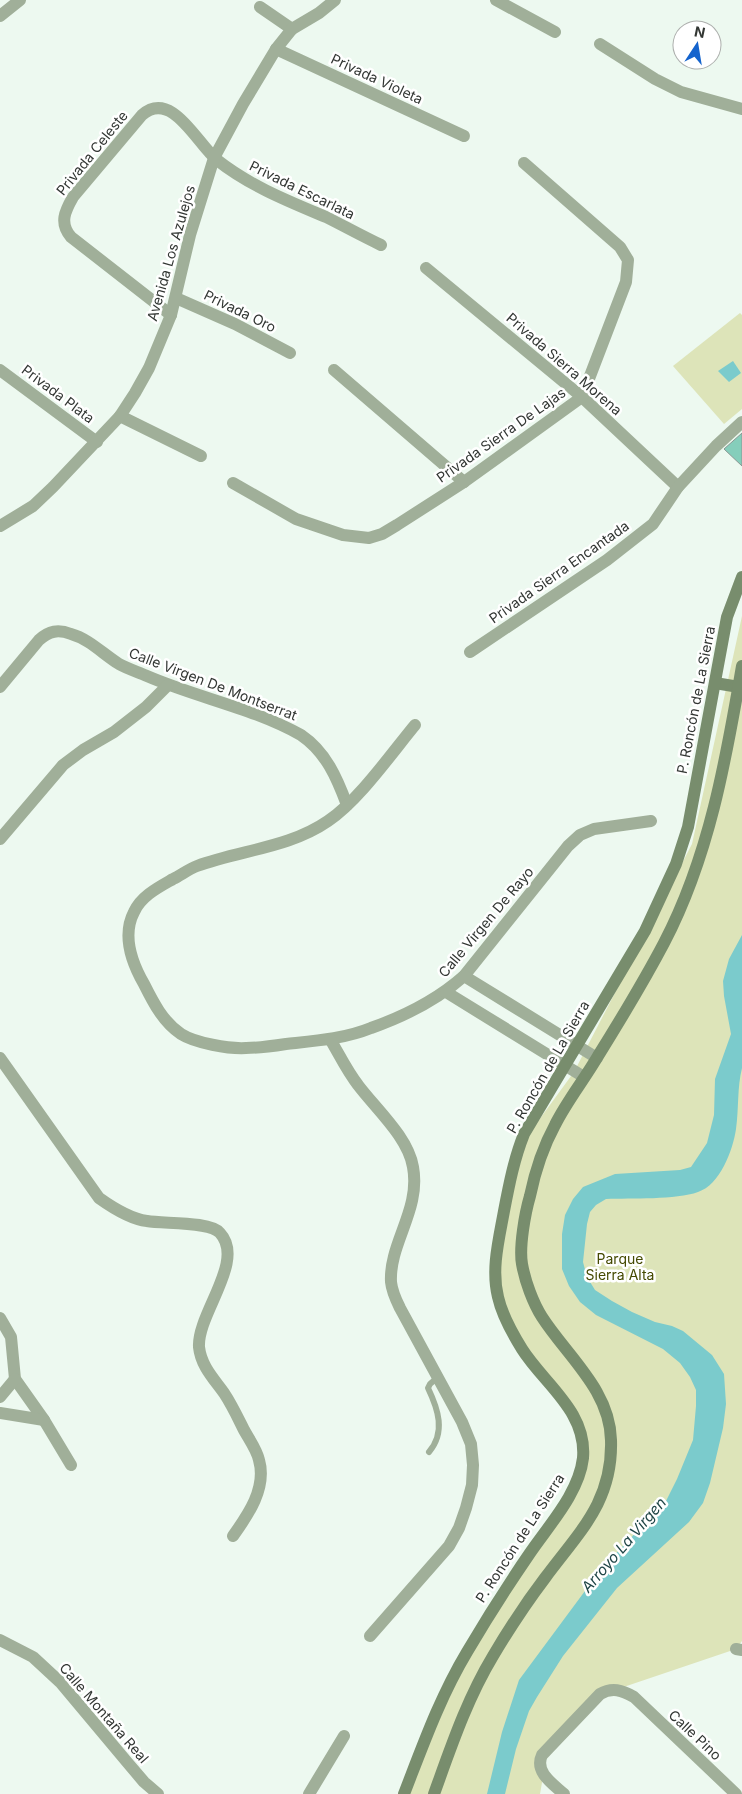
<svg xmlns="http://www.w3.org/2000/svg" width="742" height="1794" font-family="Inter,sans-serif">
<style>
.green{fill:#dde4b9}
.water{fill:#7bcbcc}
.building{fill:#85cebb;stroke:#8a9793}
.lines{fill:none;stroke-linecap:round;stroke-linejoin:round}
.lane{stroke:#a0af99;stroke-width:6}
.street{stroke:#a0af99;stroke-width:12}
.secondary{stroke:#788d6d;stroke-width:12}
.labels{text-anchor:middle;stroke-width:5;stroke-linejoin:round;paint-order:stroke}
.street-label{font-size:14px;fill:#323633;stroke:#fff}
.park-label{font-size:14px;fill:#454a02;stroke:#fff}
.water-label{font-size:15px;font-style:italic;fill:#204647;stroke:#fff}
</style>
<rect width="100%" height="100%" fill="#edf9f0"/>
<g class="green">
<polygon points="740,313 742,315 742,409 724,424 673,366"/>
<polygon points="742,616 742,1641 736,1649 600,1695 548,1748 540,1794 404,1794 440,1702 580,1469 576,1420 513,1334 495,1278 517,1150 574,1072 692,844"/>
</g>
<g class="water">
<polygon points="733,361 741,373 729,382 718,371"/>
<path d="M742 935V1068C737 1088 739 1108 736 1129 733 1150 720 1185 698 1192 676 1200 631 1198 606 1199L596 1205 590 1212 587 1224 583 1262 587 1277 595 1290 612 1301 632 1312 655 1322 672 1326 683 1331 712 1355 724 1374 726 1404 723 1428 710 1483 703 1503 689 1522 617 1588 563 1656 537 1697 529 1711 516 1749 505 1794H487L502 1732 519 1680 602 1568 666 1501 677 1479 693 1440 696 1406V1390L690 1377 680 1363 663 1349 596 1315 580 1302 569 1286 562 1269V1234L565 1215 573 1199 583 1187 615 1174 680 1170 691 1167 707 1143 714 1115 715 1079 731 1034 724 996 723 981 729 959Z"/>
</g>
<polygon class="building" points="742,433 742,466 724,449"/>
<g class="lines">
<path class="lane" d="M429 1452C446 1432 438 1409 428 1388L430 1384 438 1377"/>
<g class="street">
<polyline points="496,0 555,32"/>
<polyline points="260,7 292,29"/>
<polyline points="0,16 20,0"/>
<polyline points="600,44 655,79 681,92 742,109"/>
<polyline points="276,49 464,136"/>
<polyline points="426,268 582,397 678,487"/>
<polyline points="176,298 235,324 290,353"/>
<path d="M171 315 71 237C59 223 65 211 73 197L142 115C172 89 197 144 217 160 250 186 288 201 326 217 344 226 362 236 381 245"/>
<polyline points="0,370 97,442"/>
<polyline points="334,370 464,482"/>
<polyline points="120,416 201,456"/>
<polyline points="233,483 296,519 343,535 369,538 382,534 397,525 464,482 582,397 626,282 628,260 620,247 524,163"/>
<polyline points="0,526 33,506 53,487 120,416 135,393 149,368 171,315 190,235 214,158 243,104 276,49 292,29 319,13 335,0"/>
<polyline points="470,652 607,560 653,524 678,487 716,446 742,422"/>
<path d="M0 687 39 640C49 631 58 629 71 634 89 639 103 654 119 664 128 669 138 672 147 676 198 698 253 708 301 735 326 752 337 778 347 805"/>
<path d="M415 725C391 754 359 800 328 821 289 848 240 850 197 866 189 869 181 875 173 879 159 887 141 896 134 912 122 935 132 963 144 984 153 1002 163 1022 181 1034 195 1043 229 1049 246 1048 259 1048 273 1046 286 1044 314 1041 344 1039 371 1028 405 1016 437 1000 464 976L568 846 580 835 594 829 651 821"/>
<polyline points="0,839 63,765 83,750 114,732 146,707 168,685"/>
<polyline points="464,976 597,1058"/>
<polyline points="446,992 584,1077"/>
<path d="M330 1039C339 1054 347 1071 358 1085 376 1109 408 1137 413 1167 421 1210 389 1243 391 1282 392 1292 396 1300 400 1308L462 1422 471 1444 473 1465 472 1485 466 1508 459 1528 449 1546 370 1636"/>
<path d="M0 1058 99 1198C113 1208 130 1219 147 1221 163 1224 210 1221 220 1233 246 1261 197 1314 199 1347 201 1366 214 1379 224 1393 232 1405 238 1418 244 1430 249 1439 257 1450 259 1460 267 1488 248 1515 233 1536"/>
<polyline points="0,1318 11,1337 15,1379 44,1420 71,1465"/>
<polyline points="0,1397 15,1379"/>
<polyline points="0,1413 44,1420"/>
<polyline points="0,1640 33,1657 60,1682 127,1762 144,1782 158,1794"/>
<polyline points="736,1649 742,1650"/>
<polyline points="309,1794 344,1736"/>
<path d="M564 1794C553 1784 534 1772 542 1755L600 1694C612 1687 622 1690 634 1697L736 1794"/>
</g>
<g class="secondary">
<polyline points="715,683 739,687"/>
<path d="M404 1794C423 1745 440 1697 467 1652 487 1618 508 1585 530 1553 549 1525 579 1493 583 1458 587 1411 544 1384 522 1349 512 1333 502 1315 498 1297 491 1269 499 1239 504 1211 509 1185 514 1159 524 1134L645 931 676 864 688 827 727 617 742 577"/>
<path d="M434 1794C451 1747 467 1699 493 1656 509 1629 526 1603 545 1578 579 1532 613 1502 611 1440 610 1390 567 1356 542 1317 533 1303 525 1281 522 1264 519 1247 525 1213 530 1196 535 1172 543 1147 555 1125 567 1101 584 1080 598 1056 621 1019 644 981 664 943 709 857 726 760 742 666"/>
</g>
</g>
<g class="labels">
<g class="street-label">
<text transform="translate(377 79) rotate(25)" y="5">Privada Violeta</text>
<text transform="translate(92 153) rotate(-51)" y="5">Privada Celeste</text>
<text transform="translate(302 190) rotate(26)" y="5">Privada Escarlata</text>
<text transform="translate(171 253) rotate(-74)" y="5">Avenida Los Azulejos</text>
<text transform="translate(240 311) rotate(26)" y="5">Privada Oro</text>
<text transform="translate(564 364) rotate(41)" y="5">Privada Sierra Morena</text>
<text transform="translate(58 394) rotate(37)" y="5">Privada Plata</text>
<text transform="translate(501 435) rotate(-35)" y="5">Privada Sierra De Lajas</text>
<text transform="translate(559 572) rotate(-35)" y="5">Privada Sierra Encantada</text>
<text transform="translate(213 684) rotate(21)" y="5">Calle Virgen De Montserrat</text>
<text transform="translate(696 700) rotate(-79)" y="5">P. Roncón de La Sierra</text>
<text transform="translate(486 922) rotate(-50)" y="5">Calle Virgen De Rayo</text>
<text transform="translate(548 1067) rotate(-60)" y="5">P. Roncón de La Sierra</text>
<text transform="translate(520 1538) rotate(-57)" y="5">P. Roncón de La Sierra</text>
<text transform="translate(104 1713) rotate(49)" y="5">Calle Montaña Real</text>
<text transform="translate(695 1735) rotate(43)" y="5">Calle Pino</text>
</g>
<g class="park-label">
<text x="620" y="1264">Parque<tspan x="620" dy="16">Sierra Alta</tspan></text>
</g>
<g class="water-label">
<text transform="translate(624 1545) rotate(-49)" y="5">Arroyo La Virgen</text>
</g>
</g>
<g transform="translate(697 45) rotate(12)"><circle r="24" fill="#ffffff" stroke="#adafad"/>
<path d="M0-4L9 19L0 12L-9 19Z" fill="#1463cd"/>
<text y="-8" font-size="14" font-weight="bold" text-anchor="middle" fill="#323633">N</text>
</g>
</svg>
